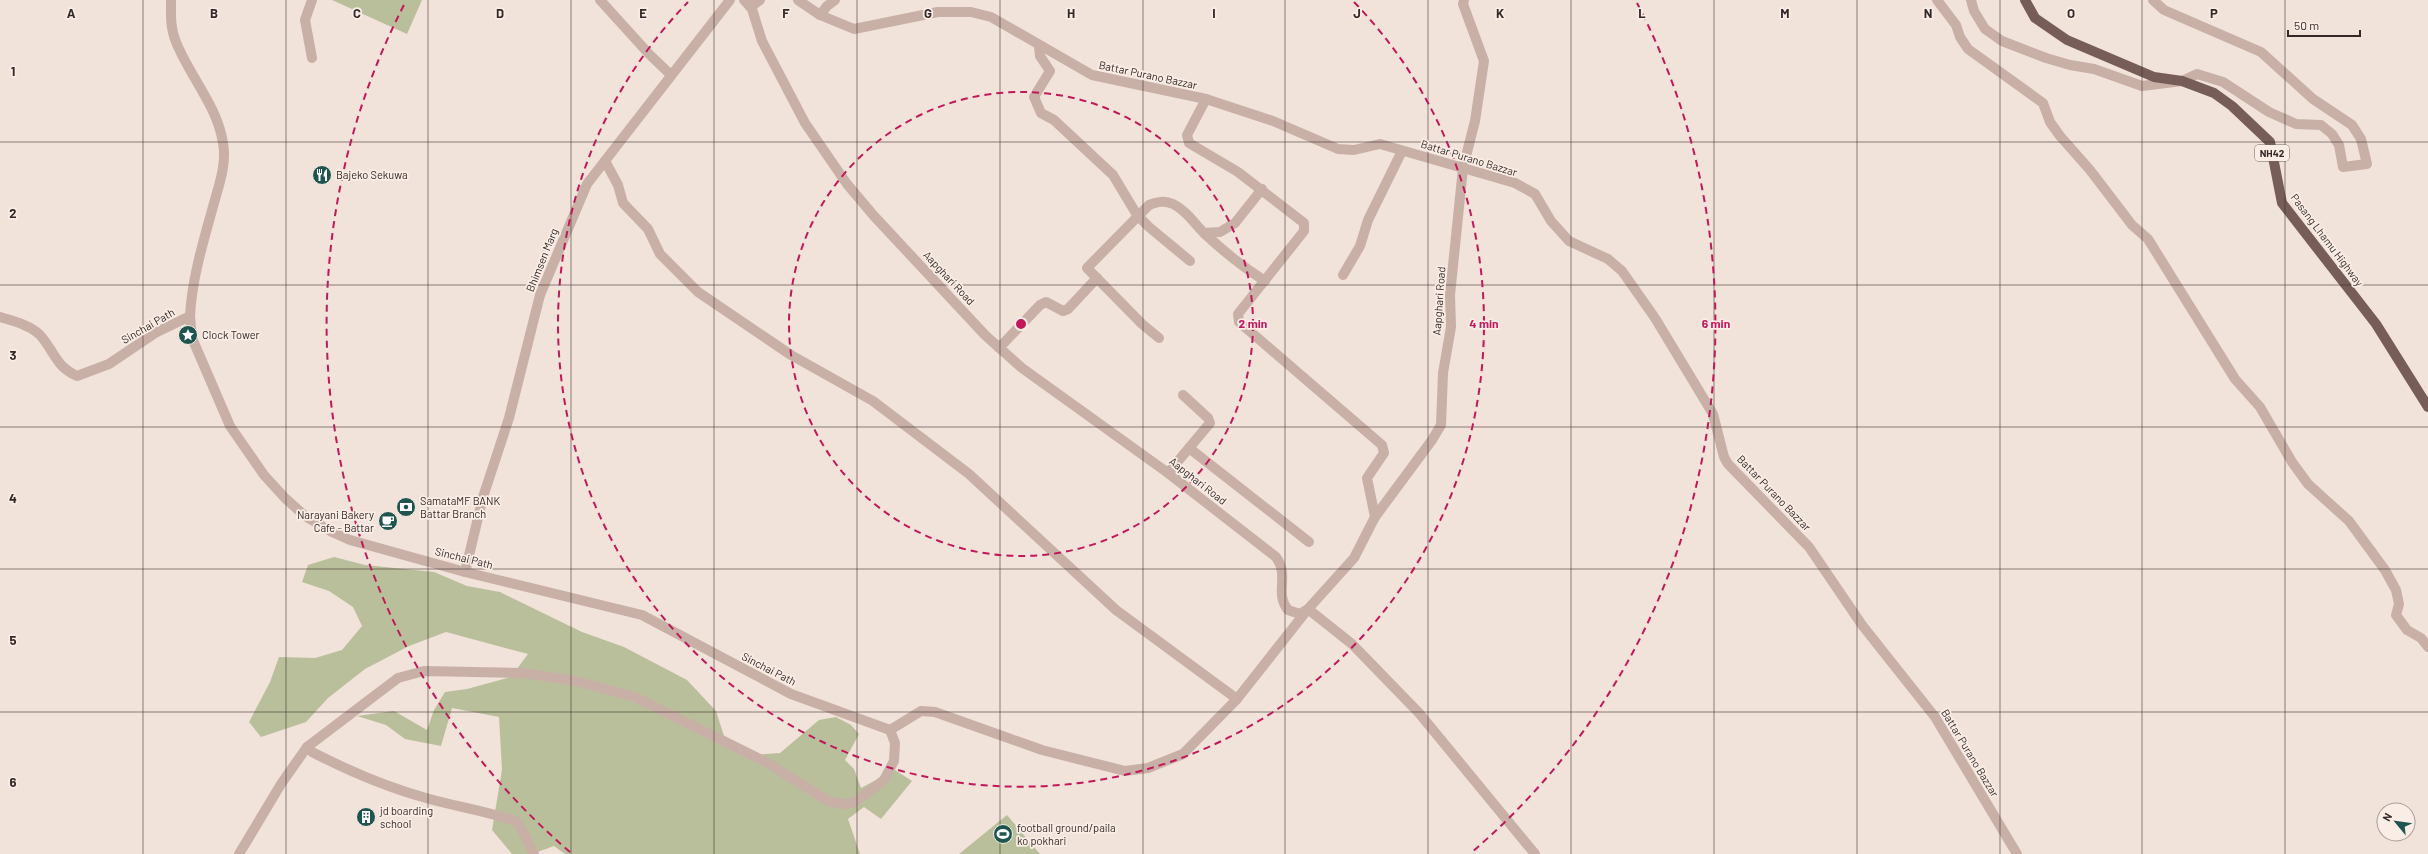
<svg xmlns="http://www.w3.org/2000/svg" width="2428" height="854" font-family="Barlow,sans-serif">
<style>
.green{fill:#babf9b}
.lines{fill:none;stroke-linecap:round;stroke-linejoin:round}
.minor{stroke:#c8b0a7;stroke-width:10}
.tertiary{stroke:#c8b0a7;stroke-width:10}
.primary{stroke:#775d58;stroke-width:10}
.grid{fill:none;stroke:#352927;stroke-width:1;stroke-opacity:0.55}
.ring{fill:none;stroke:#c2185b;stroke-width:2;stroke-dasharray:7 5}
.labels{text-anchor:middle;stroke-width:3.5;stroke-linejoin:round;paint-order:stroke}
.shield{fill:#f9ede6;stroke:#706460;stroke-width:1}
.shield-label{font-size:10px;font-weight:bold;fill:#352927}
.street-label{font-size:11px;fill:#352927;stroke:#f9ede6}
.poi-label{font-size:11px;fill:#352927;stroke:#f9ede6;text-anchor:start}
.grid-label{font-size:13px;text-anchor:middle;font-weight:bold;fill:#352927;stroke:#f9ede6;stroke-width:3.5;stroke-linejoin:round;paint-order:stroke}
.centre{fill:#c2185b;stroke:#f9ede6;stroke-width:2}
.ring-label{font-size:12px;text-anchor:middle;font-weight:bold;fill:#c2185b;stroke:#f9ede6;stroke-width:3.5;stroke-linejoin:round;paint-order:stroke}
</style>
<rect width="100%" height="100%" fill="#f1e2da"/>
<g class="green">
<polygon points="332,0 422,0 407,34"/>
<polygon points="334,557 365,565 434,572 467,586 500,592 582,632 624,647 687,680 716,711 725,739 753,755 780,753 819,720 836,717 851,725 859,734 845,760 854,769 861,788 895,770 912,781 881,819 864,807 848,819 860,854 565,854 554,846 532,854 512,854 492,830 502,770 499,717 452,708 441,746 405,739 386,725 357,716 394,711 427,730 434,710 445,692 467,689 511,677 528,654 446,632 409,646 365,669 328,698 306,722 261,737 249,722 270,682 279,657 315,658 342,650 362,626 353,607 329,591 302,582 308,565"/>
<polygon points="1007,815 1040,854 959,854"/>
</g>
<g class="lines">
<g class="minor">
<path d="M171 0C171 14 170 28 176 42 190 77 217 105 223 143 227 163 219 185 214 203 204 240 192 277 190 316"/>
<polyline points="600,0 649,54 671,75"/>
<path d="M744 0 752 9 762 41 805 123 847 184 874 216 985 335 1022 368 1168 473 1276 557C1290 576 1274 593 1288 610L1300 614 1308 609 1354 558 1375 517 1432 440 1441 425 1443 373 1451 327 1450 295 1463 168 1475 121 1484 61 1463 4 1464 0"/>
<polyline points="746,0 752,6 760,0"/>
<polyline points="798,0 820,15 854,29 938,12 971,12 991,17 1092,75 1206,99 1273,121 1338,149 1354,150 1380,144 1515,183 1535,194 1551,221 1569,241 1608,259 1622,271 1655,318 1713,414 1724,457 1728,464 1809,547 1862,625 1935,717 2017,854"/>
<polyline points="1937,0 1956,25 1960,37 1968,49 2043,103 2050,122 2060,136 2090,170 2132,225 2148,239 2235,379 2260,407 2292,462 2308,484 2349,521 2385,570 2396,590 2399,604 2396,615 2407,630 2421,638 2428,647"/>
<polyline points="1971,0 1974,11 1985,29 2002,41 2046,58 2070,65 2094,69 2142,86 2182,81 2197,74 2223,82 2269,112 2296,124 2321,125 2332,134 2339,145 2343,167 2367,164 2361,139 2352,125 2313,99 2261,52 2164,10 2153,0"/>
<polyline points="820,15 827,6 835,0"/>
<polyline points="1039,46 1040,56 1050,71 1034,97 1041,113 1054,120 1113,175 1137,215 1149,227 1190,261"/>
<polyline points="312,58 305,20 312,0"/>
<polyline points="1206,99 1187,135 1189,143 1238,172 1304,223 1304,231 1238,314 1239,322 1382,445 1384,453 1367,478 1375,517"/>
<polyline points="605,161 618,185 623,203 648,229 660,254 698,292 791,355 873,401 969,474 1116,610 1237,699"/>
<polyline points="1204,233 1220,232 1235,223 1262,189"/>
<polyline points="1343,275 1360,246 1368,220 1402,151"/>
<path d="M1159 338 1142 324 1087 268 1149 205C1157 202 1164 200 1173 204 1186 210 1194 223 1204 233 1223 251 1243 267 1265 281"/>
<polyline points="999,348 1040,305 1046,302 1063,311 1068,309 1097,278"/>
<polyline points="1189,448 1309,542"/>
<polyline points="1168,473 1210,423 1208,418 1183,395"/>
<polyline points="465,572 483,497 509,418 540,295 587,184 730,0"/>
<polyline points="890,730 921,711 935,712 1042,750 1125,771 1148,768 1183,754 1237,699 1308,609 1352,644 1419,713 1535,854"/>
<path d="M307 747 312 752C349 771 386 787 426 798 457 807 488 811 518 822L534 854"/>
</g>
<path class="tertiary" d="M0 317C13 321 30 325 40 335 55 352 55 366 77 376L109 364 155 333 190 316 192 338 230 426 264 475 285 498 305 516 332 532 350 540 465 572 642 615 791 694 890 730 895 743 894 761 884 780 855 802 845 804 828 801 768 763 635 697 576 681 524 673 424 671 398 678 307 747 281 784 239 854"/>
<polyline class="primary" points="2025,0 2035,18 2067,40 2154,77 2182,81 2214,93 2232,106 2270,142 2282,203 2376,324 2428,407"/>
</g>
<path class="grid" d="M143 0V854M286 0V854M428 0V854M571 0V854M714 0V854M857 0V854M1000 0V854M1143 0V854M1285 0V854M1428 0V854M1571 0V854M1714 0V854M1857 0V854M2000 0V854M2142 0V854M2285 0V854M0 142H2428M0 285H2428M0 427H2428M0 569H2428M0 712H2428"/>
<g class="ring">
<circle cx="1021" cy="324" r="232"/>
<path d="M1354 2A463 463 0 1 1 688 2"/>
<path d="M570 852A695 695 0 0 1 405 3M1637 3A695 695 0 0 1 1472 852"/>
</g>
<defs>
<g id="restaurant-disc" transform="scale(1)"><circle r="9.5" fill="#1e554f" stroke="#f9ede6"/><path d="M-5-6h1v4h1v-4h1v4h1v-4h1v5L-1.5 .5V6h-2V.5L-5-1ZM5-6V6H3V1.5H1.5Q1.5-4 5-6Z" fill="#fff"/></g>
<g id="sight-disc" transform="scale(1)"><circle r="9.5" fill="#1e554f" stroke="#f9ede6"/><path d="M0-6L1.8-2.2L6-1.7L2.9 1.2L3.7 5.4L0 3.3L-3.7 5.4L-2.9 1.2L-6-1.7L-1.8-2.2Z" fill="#fff"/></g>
<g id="bank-disc" transform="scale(1)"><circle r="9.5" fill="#1e554f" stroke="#f9ede6"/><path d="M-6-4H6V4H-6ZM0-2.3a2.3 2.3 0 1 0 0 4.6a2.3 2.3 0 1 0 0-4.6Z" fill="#fff"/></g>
<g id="cafe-disc" transform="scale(1)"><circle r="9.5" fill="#1e554f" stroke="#f9ede6"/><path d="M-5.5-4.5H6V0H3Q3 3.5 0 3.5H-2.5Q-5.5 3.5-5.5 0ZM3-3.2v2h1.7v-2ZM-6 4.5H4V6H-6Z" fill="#fff"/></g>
<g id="building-disc" transform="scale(1)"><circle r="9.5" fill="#1e554f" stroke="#f9ede6"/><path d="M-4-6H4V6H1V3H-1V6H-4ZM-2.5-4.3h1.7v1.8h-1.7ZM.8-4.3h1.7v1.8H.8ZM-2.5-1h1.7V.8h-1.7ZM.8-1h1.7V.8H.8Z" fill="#fff"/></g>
<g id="stadium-disc" transform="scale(1)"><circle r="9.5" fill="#1e554f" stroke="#f9ede6"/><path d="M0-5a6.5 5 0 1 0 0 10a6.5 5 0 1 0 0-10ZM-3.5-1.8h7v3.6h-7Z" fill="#fff"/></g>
</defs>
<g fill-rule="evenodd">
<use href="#restaurant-disc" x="322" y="175"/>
<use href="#sight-disc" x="188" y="335"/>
<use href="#bank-disc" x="406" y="507"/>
<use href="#cafe-disc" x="388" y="521"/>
<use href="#building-disc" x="366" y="817"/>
<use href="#stadium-disc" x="1003" y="834"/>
</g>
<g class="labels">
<rect class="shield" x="2255" y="145" width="34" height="16" rx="3"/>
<g class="shield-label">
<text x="2272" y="157">NH42</text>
</g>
<g class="street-label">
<text transform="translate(1148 75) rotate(12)" y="4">Battar Purano Bazzar</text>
<text transform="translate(1469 158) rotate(17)" y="4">Battar Purano Bazzar</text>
<text transform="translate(2327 240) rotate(53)" y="4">Pasang Lhamu Highway</text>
<text transform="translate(542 260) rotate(-68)" y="4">Bhimsen Marg</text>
<text transform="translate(949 278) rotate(47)" y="4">Aapghari Road</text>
<text transform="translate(1439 301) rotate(-86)" y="4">Aapghari Road</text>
<text transform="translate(148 326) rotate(-30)" y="4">Sinchai Path</text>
<text transform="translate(1198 481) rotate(38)" y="4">Aapghari Road</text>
<text transform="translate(1774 493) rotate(46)" y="4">Battar Purano Bazzar</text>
<text transform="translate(464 558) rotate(14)" y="4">Sinchai Path</text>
<text transform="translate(769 669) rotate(27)" y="4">Sinchai Path</text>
<text transform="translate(1970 753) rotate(59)" y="4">Battar Purano Bazzar</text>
</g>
<g class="poi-label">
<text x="336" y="179">Bajeko Sekuwa</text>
<text x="202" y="339">Clock Tower</text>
<text x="420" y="505">SamataMF BANK<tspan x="420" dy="13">Battar Branch</tspan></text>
<text x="374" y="519" text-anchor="end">Narayani Bakery<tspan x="374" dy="13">Cafe - Battar</tspan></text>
<text x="380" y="815">jd boarding<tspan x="380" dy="13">school</tspan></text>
<text x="1017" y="832">football ground/paila<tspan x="1017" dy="13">ko pokhari</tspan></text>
</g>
</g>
<g class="grid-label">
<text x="71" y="18">A</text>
<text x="214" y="18">B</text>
<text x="357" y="18">C</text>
<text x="500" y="18">D</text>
<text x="643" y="18">E</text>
<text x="786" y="18">F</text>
<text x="928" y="18">G</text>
<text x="1071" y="18">H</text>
<text x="1214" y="18">I</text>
<text x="1357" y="18">J</text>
<text x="1500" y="18">K</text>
<text x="1642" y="18">L</text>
<text x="1785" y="18">M</text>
<text x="1928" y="18">N</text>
<text x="2071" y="18">O</text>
<text x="2214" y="18">P</text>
<text x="13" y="76">1</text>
<text x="13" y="218">2</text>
<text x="13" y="360">3</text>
<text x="13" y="503">4</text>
<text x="13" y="645">5</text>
<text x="13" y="787">6</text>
</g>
<circle cx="1021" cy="324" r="6" class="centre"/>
<g class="ring-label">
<text x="1253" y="328">2 min</text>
<text x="1484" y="328">4 min</text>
<text x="1716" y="328">6 min</text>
</g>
<g transform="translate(2396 822) rotate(299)"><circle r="19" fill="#f9ede6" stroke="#ab9f9a"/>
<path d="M0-3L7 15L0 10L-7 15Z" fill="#1e554f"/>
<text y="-6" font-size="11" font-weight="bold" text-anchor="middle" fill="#352927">N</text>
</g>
<path d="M2288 30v6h72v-6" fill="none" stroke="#352927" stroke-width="2"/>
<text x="2294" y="30" font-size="12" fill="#352927" stroke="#f9ede6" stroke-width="3" paint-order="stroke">50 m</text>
</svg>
